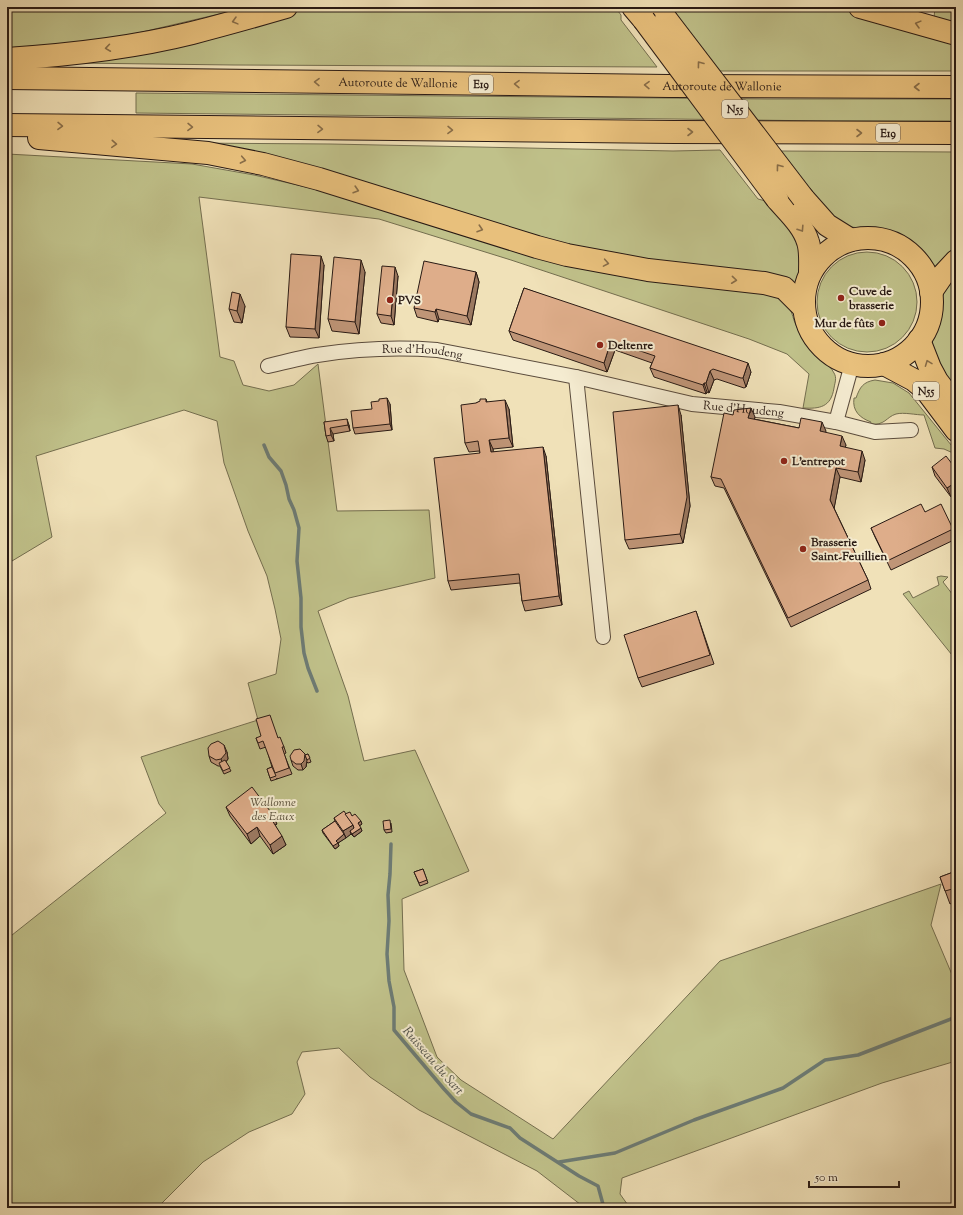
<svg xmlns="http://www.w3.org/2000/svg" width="963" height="1215" font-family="'Sorts Mill Goudy',serif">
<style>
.green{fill:#c0c18a;stroke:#746e4f}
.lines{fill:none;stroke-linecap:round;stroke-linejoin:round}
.stream{stroke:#6d7b74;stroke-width:3.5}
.minor-casing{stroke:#5b4c3d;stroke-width:16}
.primary-casing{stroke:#291a14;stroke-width:24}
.trunk-casing{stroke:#291a14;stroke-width:24}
.motorway-casing{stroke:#291a14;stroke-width:24}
.minor{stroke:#f5ecd1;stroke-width:14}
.primary{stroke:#e8c07c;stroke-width:22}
.trunk{stroke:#e8c07c;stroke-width:22}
.motorway{stroke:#e8c07c;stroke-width:22}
.trunk-bridge-casing{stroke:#291a14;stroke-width:24;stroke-linecap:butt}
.trunk-bridge{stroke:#e8c07c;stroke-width:22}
.wall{fill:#bf9577;stroke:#291a14}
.shaded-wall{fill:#9b7961;stroke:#291a14}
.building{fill:#dead8a;stroke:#291a14}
.oneway{stroke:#886d48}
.poi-dot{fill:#8f2418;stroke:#f5ecd1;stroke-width:1.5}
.labels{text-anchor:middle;stroke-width:4;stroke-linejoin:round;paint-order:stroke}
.shield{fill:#f5ecd1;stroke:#66594d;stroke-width:1}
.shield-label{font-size:11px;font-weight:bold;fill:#291a14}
.street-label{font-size:12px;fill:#291a14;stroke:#f5ecd1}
.poi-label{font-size:12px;font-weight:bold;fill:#291a14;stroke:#f5ecd1;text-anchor:start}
.park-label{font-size:12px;font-style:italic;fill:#564c37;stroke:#f5ecd1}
.water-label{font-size:13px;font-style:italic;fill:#51534c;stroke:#f5ecd1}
</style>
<rect width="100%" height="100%" fill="#f0e1b8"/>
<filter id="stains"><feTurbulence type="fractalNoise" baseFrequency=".005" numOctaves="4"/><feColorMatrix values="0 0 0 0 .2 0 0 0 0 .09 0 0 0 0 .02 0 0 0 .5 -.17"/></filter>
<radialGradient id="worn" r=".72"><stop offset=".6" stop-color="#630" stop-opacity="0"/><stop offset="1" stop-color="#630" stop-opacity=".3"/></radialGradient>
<g class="green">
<polygon points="7,7 249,7 108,40 7,48"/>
<polygon points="313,7 615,7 621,15 621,20 657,67 234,65 75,63 226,31"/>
<polygon points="665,7 836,7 956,42 956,71 719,71"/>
<polygon points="935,7 956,7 956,25 934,18"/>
<polygon points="136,93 767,99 956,99 956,121 826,121 674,119 136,113"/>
<polygon points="187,143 330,144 673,151 720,150 758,199 773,203 796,234 802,265 795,288 631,260 559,246"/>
<path d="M780 151 956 152V253L935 272C923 248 900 231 873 228 862 227 850 229 840 224 820 214 794 170 780 151Z"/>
<path d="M7 154 192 164 254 175 772 295C779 298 785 302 789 308 793 313 793 320 796 325 799 333 805 342 810 349 817 358 829 363 834 373 837 378 835 382 834 388 831 407 820 409 803 408L809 374 787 354 749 339 511 260 379 219 199 197 220 357 234 361 243 385 269 391 294 385 318 364 337 511 429 510 435 578 349 598 318 611 348 696 364 761 415 750 469 871 402 899 404 970 437 1057 461 1080 553 1139 720 961 941 884 931 925 956 984V1061L882 1083 622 1178 620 1194 630 1208H585L537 1171 419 1110 370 1077 339 1048 302 1052 297 1062 305 1094 292 1114 249 1132 203 1162 157 1208H7V939L166 813 159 804 141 757 258 720 248 683 276 674 281 639 275 609 267 576 248 531 224 463 217 421 184 410 36 456 52 537 7 564Z"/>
<circle cx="867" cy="302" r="50"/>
<polygon points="956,272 956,326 955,333 956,387 955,388 936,363 931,349 930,338 937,325 943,292"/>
<path d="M875 380 893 383 909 393 956 451 953 453 944 449 935 448 924 415C916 415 904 412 896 414 886 417 885 426 870 424L871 422C860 418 852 411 854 398H856C860 387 863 382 875 380Z"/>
<polygon points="941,576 948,577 943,582 956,599 956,660 903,594 909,591 913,598 939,585 937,577"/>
</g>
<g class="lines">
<g class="stream">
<polyline points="264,445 269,457 281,471 286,485 289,499 294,510 299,528 297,561 301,598 301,627 304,653 308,668 317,691"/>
<polyline points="391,844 390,874 388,895 389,921 387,954 389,981 394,1007 394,1030 444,1089 456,1102 471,1114 510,1128 520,1138 579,1176 598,1186 604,1208"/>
<polyline points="559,1162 615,1153 694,1120 783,1088 825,1060 858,1055 956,1017"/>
</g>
<g class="minor-casing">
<g id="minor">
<path id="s1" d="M268 366C284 362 300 358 317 355 356 349 398 347 437 350L576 377 692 404 779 412 836 422 875 432 911 430"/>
<polyline points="576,377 603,637"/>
<polyline points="836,422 852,364"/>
</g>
</g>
<g class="primary-casing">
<g id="primary">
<polyline points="919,340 930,368 937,381 953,402"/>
<polyline points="884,364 914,380 926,390 956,430"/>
</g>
</g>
<g class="trunk-casing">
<g id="trunk">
<polyline points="633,7 644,20"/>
<polyline points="656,7 666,19"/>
<polyline points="803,198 827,225 851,240"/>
<path d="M777 199C788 212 803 225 808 242 811 251 810 263 810 273"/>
<circle cx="868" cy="302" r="64"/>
</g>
</g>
<g class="motorway-casing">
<g id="motorway">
<polyline points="860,7 956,34"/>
<path d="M7 59C69 55 132 48 192 33 223 25 255 16 286 7"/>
<path id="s2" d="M7 78 669 86 956 87"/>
<polyline points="7,125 674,132 956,133"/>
<polyline points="39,138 208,153 263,164 319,179 537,247 567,255 648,270 764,283 784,288 804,308"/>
<polyline points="931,292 942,276 956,261"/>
</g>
</g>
<use href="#minor" class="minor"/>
<use href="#primary" class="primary"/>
<use href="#trunk" class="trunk"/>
<use href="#motorway" class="motorway"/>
<g class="trunk-bridge-casing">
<g id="trunk-bridge">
<polyline points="666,19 803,198"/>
<polyline points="644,20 777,199"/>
</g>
</g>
<use href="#trunk-bridge" class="trunk-bridge"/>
</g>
<g class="wall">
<polygon points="324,265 319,338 290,337 286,327"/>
<polygon points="365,272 359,334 332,331 328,319"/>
<polygon points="476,272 479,282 471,325 439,319 438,322 417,317 414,308"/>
<polygon points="398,276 394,325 381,323 377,314"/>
<polygon points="524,288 751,372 746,387 744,388 717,379 714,380 709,393 707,392 706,394 654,377 650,368 652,363 615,350 607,372 513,340 509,331"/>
<polygon points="245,306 242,323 234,322 229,309"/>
<polygon points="486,399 487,402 509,409 513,447 493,449 493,452 546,456 562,605 525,611 522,601 520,583 451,590 448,581 480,453 479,451 469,452 465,443 476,403"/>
<polygon points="390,404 392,430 355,434 353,428 372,409"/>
<polygon points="681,415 690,506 683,543 629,549 625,540"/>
<polygon points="733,415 755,417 754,419 799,428 826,431 825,432 846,445 845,447 865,460 861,482 840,477 834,508 868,580 871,589 791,627 724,488 715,486 711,477"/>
<polygon points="324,422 349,425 350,431 333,434 334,441 328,442 326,436"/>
<polygon points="932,467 956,469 956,493 951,497 935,476"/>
<polygon points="925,512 953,529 956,536 956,539 891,570 875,537 871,528"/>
<polygon points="696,611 714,664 642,687 638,678"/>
<polygon points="256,738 278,738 284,747 286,753 284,754 292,774 277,779 277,778 277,779 271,781 267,769 272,767 266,747 260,749"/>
<polygon points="227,752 228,759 226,762 231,771 224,774 220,766 218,766 211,762 209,756"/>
<polygon points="308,754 311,762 308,763 307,762 306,767 303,770 298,770 293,766 291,760"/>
<polygon points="226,807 277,824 275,825 286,845 273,854 260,836 251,844 230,816"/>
<polygon points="345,814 362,824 359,826 362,831 354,837 351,834 338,843 339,846 335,849 323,833 322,830 335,821 334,818"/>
<polygon points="391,823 392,832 386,833 384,830"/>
<polygon points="423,869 428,883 420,886 414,872"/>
<polygon points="956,871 956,901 950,904 940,877"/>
</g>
<g class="shaded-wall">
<polygon points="321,256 324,265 319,338 315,329"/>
<polygon points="361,260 365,272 359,334 355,322"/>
<polygon points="395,267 398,276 394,325 391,316"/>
<polygon points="476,272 479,282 471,325 467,316"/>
<polygon points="240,294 245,306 242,323 237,311"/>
<polygon points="436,309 439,319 438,322 435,312"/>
<polygon points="611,341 615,350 607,372 604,363"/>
<polygon points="748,363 751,372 746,387 743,378"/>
<polygon points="710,371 714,380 709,393 706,383"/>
<polygon points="704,383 707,392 706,394 703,385"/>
<polygon points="387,398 390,404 392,430 390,424"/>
<polygon points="505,400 509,409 513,447 509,438"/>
<polygon points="678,405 681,415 690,506 683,543 680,534"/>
<polygon points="751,408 755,417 752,427 748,418"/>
<polygon points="347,419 349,425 350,431 348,425"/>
<polygon points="822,422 826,431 824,441 820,431"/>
<polygon points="330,428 333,434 334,441 331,435"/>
<polygon points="842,436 846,445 843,455 840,446"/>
<polygon points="489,440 493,449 494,462 491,452"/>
<polygon points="543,447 546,456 562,605 559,596"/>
<polygon points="862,451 865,460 861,482 858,472"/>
<polygon points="836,468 840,477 834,509 830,500"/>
<polygon points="956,482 956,493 951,497 947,488"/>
<polygon points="224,745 227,752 228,759 223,765 221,759"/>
<polygon points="305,754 307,760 306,767 303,770 301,764"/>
<polygon points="273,815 277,824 273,826 270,817"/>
<polygon points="361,821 362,824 359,826 358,823"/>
<polygon points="353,825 355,831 350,831 351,834 346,838 343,831"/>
<polygon points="257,827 260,836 251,844 247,834"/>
<polygon points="361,828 362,831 354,837 352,834"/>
<polygon points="344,834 346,838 338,843 339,846 335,849 333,846 336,841"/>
<polygon points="282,836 286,845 273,854 270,845"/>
</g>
<g class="building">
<polygon points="291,254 321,256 315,329 286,327"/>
<polygon points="334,257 361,260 355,322 328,319"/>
<polygon points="424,261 476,272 467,316 436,309 435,312 414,308"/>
<polygon points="382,266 395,267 391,316 377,314"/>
<polygon points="524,288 748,363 743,378 741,378 713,369 710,371 706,383 704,383 703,385 650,368 655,356 611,341 604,363 509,331"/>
<polygon points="232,292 240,294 237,311 229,309"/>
<polygon points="387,398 390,424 353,428 351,411 372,409 371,402 379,401 379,399"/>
<polygon points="480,399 486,399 486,402 505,400 509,438 489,440 491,452 543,447 559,596 522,601 519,574 448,581 434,458 480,453 478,441 465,443 461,405 476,403 480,401"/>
<polygon points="678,405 687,497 680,534 625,540 613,412"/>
<polygon points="751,408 748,418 799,428 801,418 822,422 820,431 842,436 840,446 862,451 858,472 836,468 830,500 868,580 788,618 721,479 711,477 724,413 733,415 734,410"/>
<polygon points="347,419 348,425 330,428 331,435 326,436 324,422"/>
<polygon points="946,456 956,469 956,482 947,488 932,467"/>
<polygon points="921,504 925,512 941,504 953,529 887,561 871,528"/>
<polygon points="696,611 710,655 638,678 624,635"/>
<polygon points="270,715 278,738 280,737 284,747 282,747 289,768 275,773 263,741 258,743 256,738 261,736 256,719"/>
<polygon points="218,741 224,745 226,753 221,759 216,760 209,756 208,748 211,744"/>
<polygon points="300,749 305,754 304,761 301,764 296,764 291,760 290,756 294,750"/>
<polygon points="308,754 310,758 307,760 305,755"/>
<polygon points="225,760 230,768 223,771 219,763"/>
<polygon points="272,767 276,776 270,778 267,769"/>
<polygon points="252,787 273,815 270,817 282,836 270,845 257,827 247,834 226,807"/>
<polygon points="344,811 353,825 343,831 334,818"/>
<polygon points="350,812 352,816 355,814 361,821 358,823 361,828 352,834 350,831 354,828 353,825 345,814"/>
<polygon points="390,820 391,829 384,830 383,821"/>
<polygon points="335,821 344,834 336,841 338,843 333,846 322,830"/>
<polygon points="423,869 427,880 419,883 414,872"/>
<polygon points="956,871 956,888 945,891 940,877"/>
</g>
<defs><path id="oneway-chevron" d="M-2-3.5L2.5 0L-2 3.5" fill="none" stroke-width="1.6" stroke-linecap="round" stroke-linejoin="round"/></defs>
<g class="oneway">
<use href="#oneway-chevron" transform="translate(235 21) rotate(165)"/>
<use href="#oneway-chevron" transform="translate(918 24) rotate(-165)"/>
<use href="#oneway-chevron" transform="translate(108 48) rotate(172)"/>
<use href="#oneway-chevron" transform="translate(700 64) rotate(-127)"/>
<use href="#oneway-chevron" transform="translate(317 82) rotate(-179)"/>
<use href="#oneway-chevron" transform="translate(517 84) rotate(-179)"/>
<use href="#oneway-chevron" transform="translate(647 85) rotate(-179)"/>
<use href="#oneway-chevron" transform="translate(917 87) rotate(-180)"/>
<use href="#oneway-chevron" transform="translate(60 126) rotate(1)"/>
<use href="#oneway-chevron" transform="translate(190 127) rotate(1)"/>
<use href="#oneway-chevron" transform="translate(320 129) rotate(1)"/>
<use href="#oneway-chevron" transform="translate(450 130) rotate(1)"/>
<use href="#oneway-chevron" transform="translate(690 132)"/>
<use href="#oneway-chevron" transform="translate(859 133)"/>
<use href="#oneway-chevron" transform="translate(114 144) rotate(4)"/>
<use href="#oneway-chevron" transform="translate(243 160) rotate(11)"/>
<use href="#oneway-chevron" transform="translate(779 167) rotate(-127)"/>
<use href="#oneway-chevron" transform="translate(356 190) rotate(17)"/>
<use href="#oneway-chevron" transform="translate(480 229) rotate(18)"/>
<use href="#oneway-chevron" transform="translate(801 229) rotate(57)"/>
<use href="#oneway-chevron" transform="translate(606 263) rotate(10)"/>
<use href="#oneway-chevron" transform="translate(734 280) rotate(6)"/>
<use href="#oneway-chevron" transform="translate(928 363) rotate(-111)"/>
</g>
<g class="poi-dot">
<circle cx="841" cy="298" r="4"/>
<circle cx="390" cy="300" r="4"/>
<circle cx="882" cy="323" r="4"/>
<circle cx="600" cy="345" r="4"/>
<circle cx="784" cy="461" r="4"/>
<circle cx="803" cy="549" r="4"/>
</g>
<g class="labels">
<g class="shield">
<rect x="469" y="75" width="24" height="18" rx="3"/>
<rect x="722" y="100" width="26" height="18" rx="3"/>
<rect x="876" y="124" width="24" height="18" rx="3"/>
<rect x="913" y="382" width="26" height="18" rx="3"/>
</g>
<g class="shield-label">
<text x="481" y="88">E19</text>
<text x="735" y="113">N55</text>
<text x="888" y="137">E19</text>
<text x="926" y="395">N55</text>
</g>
<g class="street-label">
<text dy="4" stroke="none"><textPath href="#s2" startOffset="391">Autoroute de Wallonie</textPath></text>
<text dy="4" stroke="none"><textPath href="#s2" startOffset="715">Autoroute de Wallonie</textPath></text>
<text dy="4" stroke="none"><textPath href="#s1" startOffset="156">Rue d'Houdeng</textPath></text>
<text dy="4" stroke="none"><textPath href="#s1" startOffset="483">Rue d'Houdeng</textPath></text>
</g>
<g class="poi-label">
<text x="849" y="295">Cuve de<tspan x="849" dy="14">brasserie</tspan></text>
<text x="398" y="304">PVS</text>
<text x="874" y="327" text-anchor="end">Mur de fûts</text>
<text x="608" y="349">Deltenre</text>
<text x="792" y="465">L'entrepot</text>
<text x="811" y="546">Brasserie<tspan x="811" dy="14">Saint-Feuillien</tspan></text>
</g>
<g class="park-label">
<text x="273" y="806">Wallonne<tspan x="273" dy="14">des Eaux</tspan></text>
</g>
<g class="water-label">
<text transform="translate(434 1060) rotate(49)" y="5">Ruisseau du Sart</text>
</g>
</g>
<rect width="963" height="1215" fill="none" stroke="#f0e1b8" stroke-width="24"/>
<rect x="8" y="8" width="947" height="1199" fill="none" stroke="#291a14" stroke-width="2"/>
<rect x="12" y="12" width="939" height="1191" fill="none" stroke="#291a14"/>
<path d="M809 1181v6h90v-6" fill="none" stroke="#291a14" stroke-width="2"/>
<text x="815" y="1181" font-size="12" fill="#291a14" stroke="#f5ecd1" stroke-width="3" paint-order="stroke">50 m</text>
<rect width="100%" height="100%" filter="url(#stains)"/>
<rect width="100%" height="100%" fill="url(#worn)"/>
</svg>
